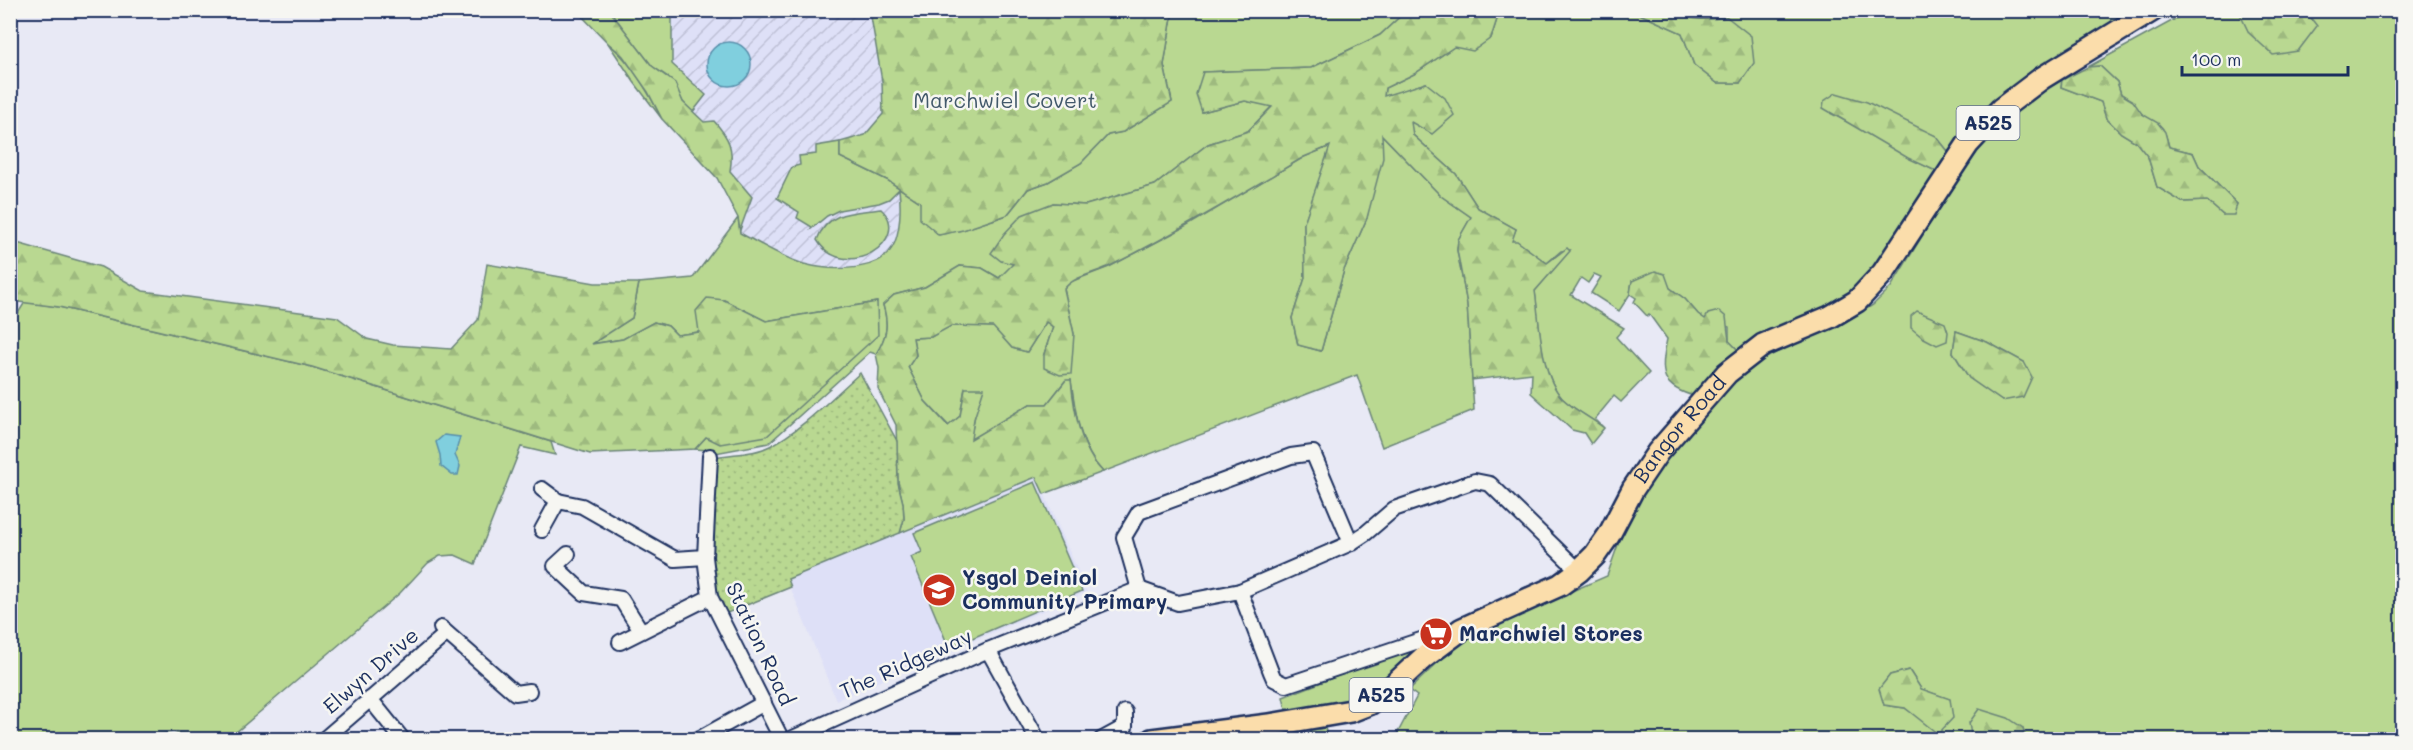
<svg xmlns="http://www.w3.org/2000/svg" width="2413" height="750" font-family="Mali,sans-serif">
<style>
.built{fill:#dee0f7}
.industrial{fill:url(#industrial-furrows)}
.grass{fill:#b9d891;stroke:#6a8478;stroke-width:1.5;fill-rule:evenodd}
.forest{fill:url(#forest-firs);stroke:#6a8478;stroke-width:1.5}
.park{fill:url(#park-dots);stroke:#6a8478;stroke-width:1.5}
.water{fill:#80cfde;stroke:#588fab;stroke-width:1.5}
.lines{fill:none;stroke-linecap:round;stroke-linejoin:round}
.street-casing{stroke:#1b2f5e;stroke-width:18}
.primary-casing{stroke:#1b2f5e;stroke-width:26}
.street{stroke:#f6f6f2;stroke-width:14}
.primary{stroke:#fbddab;stroke-width:21}
.labels{text-anchor:middle;stroke-width:5;stroke-linejoin:round;paint-order:stroke}
.shield{fill:#f6f6f2;stroke:#5d6b8a;stroke-width:1.5}
.shield-label{font-size:20px;font-weight:bold;fill:#1b2f5e}
.park-label{font-size:21px;fill:#42596b;stroke:#f6f6f2}
.street-label{font-size:21px;fill:#1b2f5e;stroke:#f6f6f2}
.poi-label{font-size:21px;font-weight:bold;fill:#1b2f5e;stroke:#f6f6f2;text-anchor:start}
</style>
<defs>
<pattern id="industrial-furrows" width="10" height="10" patternUnits="userSpaceOnUse" patternTransform="scale(1.5)"><rect width="10" height="10" fill="#dee0f7"/><path d="M-1 1l2-2M0 10L10 0M9 11l2-2" fill="none" stroke="#bec0d6"/></pattern>
<pattern id="forest-firs" width="22" height="20" patternUnits="userSpaceOnUse" patternTransform="scale(1.5)"><rect width="22" height="20" fill="#b9d891"/><path d="M5 1l3.5 6h-7zM16 11l3.5 6h-7z" fill="#9eba7f"/></pattern>
<pattern id="park-dots" width="8" height="8" patternUnits="userSpaceOnUse" patternTransform="scale(1.5)"><rect width="8" height="8" fill="#b9d891"/><path d="M2 2h.1M6 6h.1" fill="none" stroke="#9eba7f" stroke-width="1.8" stroke-linecap="round"/></pattern>
</defs>
<rect width="100%" height="100%" fill="#e8e9f5"/>
<filter id="ink" filterUnits="userSpaceOnUse"><feTurbulence type="fractalNoise" baseFrequency=".0167" numOctaves="2"/><feDisplacementMap in="SourceGraphic" scale="12" xChannelSelector="R" yChannelSelector="G"/><feConvolveMatrix kernelMatrix="1 2 1 2 8 2 1 2 1" color-interpolation-filters="sRGB"/></filter>
<g filter="url(#ink)">
<polygon class="built" points="1037,477 1087,592 836,700 787,579"/>
<polygon class="industrial" points="592,11 879,11 900,200 897,235 892,249 881,259 846,270 799,263 739,233 752,197"/>
<g class="grass">
<polygon points="610,11 672,11 672,64 706,95 692,113 683,102 668,77 652,66"/>
<path d="M1173 11H1406L1380 35 1311 68 1203 72 1202 112 1245 101 1272 106 1248 131 1208 144 1155 185 1086 205 1053 203 1014 264 999 278 982 268 960 266 925 287 894 295 883 305C889 325 887 336 876 354L870 352 769 443 710 454 709 450 695 449 706 437 877 302 766 321 724 300 699 332 677 335 668 326 654 322 623 339 590 344 632 318 639 283 693 278 738 218 740 233C759 243 778 255 798 262 821 271 877 274 892 248 901 233 901 206 899 189L889 199 879 203 839 210 827 216 810 230 812 227 797 218 799 212 777 198 792 167 800 165 799 156 816 154V146L840 142V157L887 180 920 202 938 235 962 230 1007 215 1028 189 1048 182 1081 163 1108 135 1123 132 1172 102 1164 65Z"/>
<path d="M1513 11H1633L1682 33 1694 65 1717 83H1740L1727 17C1710 19 1691 23 1677 11H2140L1951 155 1936 136 1906 123 1830 113C1867 131 1901 155 1938 172L1865 281 1837 307 1739 351 1729 341V327L1705 319 1698 314 1685 299 1670 288 1632 281 1630 294 1619 311 1591 293 1601 277 1594 274 1588 283 1581 278 1571 295 1624 328 1616 337 1649 373 1621 402 1614 396 1595 419 1604 428C1591 418 1574 410 1562 398 1540 374 1539 322 1535 291L1570 250 1561 251 1547 263 1511 241 1516 229 1478 208 1456 174 1413 135 1410 122 1426 83 1384 97 1385 88 1414 74 1454 47 1491 38 1498 16Z"/>
<path d="M2190 11 2306 12 2301 11H2402V739H2026L2023 728 1971 735 1978 739 1394 740 1417 696 1409 690 1454 647 1482 630 1607 576 1621 536 1644 488 1668 456 1709 407 1751 366 1787 347 1837 327 1873 305 1891 287 1960 174 1986 141 2021 106 2062 80 2061 87 2101 102 2106 118 2121 133 2136 142 2148 157 2157 187 2182 202 2207 201 2223 215 2237 204 2199 166 2193 153 2169 147C2162 118 2160 129 2142 114 2132 105 2135 102 2121 94L2117 82 2100 66 2088 67ZM1956 331 1987 342 2024 362 2002 401 1969 378 1953 352ZM1909 670 1921 689 1949 699 1916 715 1905 708 1884 705 1880 689 1890 675Z"/>
<path d="M608 43C632 63 648 91 662 119L634 82Z"/>
<path d="M1381 134 1441 196 1471 217 1458 240 1457 250 1467 304 1474 410 1382 447 1357 375 1103 472C1080 449 1075 411 1071 380L1065 381 1047 404H1030L970 440 976 410 965 388 960 416 949 426 925 401 908 367 916 355 913 338 931 337 951 325 994 327 1012 348 1027 352 1046 322 1053 327 1044 354 1074 334 1064 289 1070 282 1109 267 1187 226 1304 157 1331 146 1304 223 1305 278 1292 318 1298 345 1321 351 1344 270 1367 218Z"/>
<path d="M881 209C914 239 845 285 817 240 828 210 854 213 881 209Z"/>
<polygon points="25,302 59,307 312,367 551,442 555,455 521,447 475,564 455,555 440,556 428,563 400,593 228,739 200,739 173,732 132,739 11,740 10,326"/>
<polygon points="1035,482 1082,591 949,648 911,557 922,552 914,533"/>
<polygon points="1426,642 1372,696 1288,718 1283,697"/>
<polygon points="1325,728 1328,739 1311,739 1310,730"/>
</g>
<g class="forest">
<polygon points="2240,10 2301,11 2306,12 2317,26 2298,51 2273,55 2249,33 2239,12"/>
<path d="M577 11H610L652 66 675 83 683 102 704 122 714 121C729 138 734 148 730 171L752 197 740 230 738 218 717 178 662 119 648 92 623 56 608 43Z"/>
<polygon points="870,11 1173,11 1164,65 1172,102 1123,132 1108,135 1081,163 1048,182 1028,189 1007,215 963,230 939,235 920,219 920,202 887,180 840,157 840,142 865,135 883,114 882,81"/>
<path d="M1406 11H1513L1498 16 1491 38 1473 51 1454 47 1414 74 1385 88 1384 96 1426 83 1445 98 1454 115 1432 134 1411 122 1413 135 1456 174 1478 208 1516 229 1512 241H1517L1547 263 1567 248 1570 251 1535 291C1540 322 1540 374 1562 398 1574 410 1591 418 1604 428L1591 444 1584 433 1572 430 1531 393 1532 373 1472 380 1467 304 1457 250 1458 240 1471 217 1441 196 1382 135 1383 158 1367 218 1344 270 1321 351 1298 345 1292 318 1305 278 1304 223 1330 146 1304 157C1241 194 1178 232 1112 265 1097 273 1075 275 1064 289L1074 334 1071 374 1060 375 1044 368V354L1053 327 1046 322 1027 352 1012 348 993 327 951 326 931 337 913 338 916 355 908 367 925 401 948 426 960 416 965 388H984L974 419 971 439 1030 404H1047L1066 380H1071C1074 411 1080 449 1103 472L1044 494 1036 477 900 533 904 519 903 503 898 483 896 425 878 389 879 368 876 354C887 336 889 325 883 305L894 295 925 287 960 266 982 268 999 278 1013 264 1001 261 991 253 1004 234 1022 215 1053 203 1086 205 1155 185 1208 144 1248 131 1272 107 1245 101 1202 112 1196 94 1203 72 1311 68 1380 35Z"/>
<path d="M1633 11H1677C1691 23 1710 19 1727 17L1751 36 1754 63 1740 83H1717L1694 65 1682 33Z"/>
<polygon points="2100,66 2117,82 2121,94 2133,101 2142,114 2158,123 2165,132 2169,147 2193,153 2199,166 2237,204 2234,215 2223,215 2207,201 2182,202 2157,187 2148,157 2136,142 2121,133 2106,118 2101,102 2061,87 2062,80 2088,67"/>
<polygon points="1836,93 1867,102 1936,136 1951,155 1938,172 1908,158 1823,108 1824,101"/>
<polygon points="10,241 101,267 143,291 337,317 367,339 393,345 451,349 478,320 487,264 595,283 639,283 632,318 592,344 623,339 654,322 668,326 677,335 699,332 696,311 707,298 724,300 766,321 877,302 878,335 767,436 720,444 706,437 695,449 590,454 312,367 59,307 11,301"/>
<path d="M1655 271 1665 274 1670 288 1685 299 1698 314 1705 319 1708 314 1719 311 1726 317 1729 341 1739 351 1697 397C1660 387 1660 374 1667 339L1649 314 1647 316 1634 302 1636 298 1630 294 1632 281Z"/>
<polygon points="1917,311 1945,323 1948,332 1947,341 1937,345 1922,337 1911,328 1911,316"/>
<polygon points="1956,331 1987,342 2024,362 2032,377 2023,397 2002,401 1969,378 1953,352"/>
<polygon points="1909,670 1921,689 1950,699 1953,718 1938,734 1905,708 1884,705 1879,689 1890,675"/>
<polygon points="1979,709 2008,718 2023,728 2026,739 1978,739 1971,735 1969,723"/>
</g>
<path class="park" d="M860 373 897 441 898 483 903 503 904 519 900 533 788 579 791 587 722 615 711 578V458C730 453 753 455 770 446 799 432 835 395 860 373Z"/>
<g class="water">
<circle cx="729" cy="64" r="22"/>
<polygon points="444,435 460,437 455,455 460,466 458,475 452,475 441,466 440,455 436,442"/>
</g>
<g class="lines">
<g class="street-casing">
<g id="street">
<polyline points="710,456 705,557 710,597 782,740"/>
<polyline points="542,489 558,501"/>
<polyline points="542,530 558,501 582,506 675,559 705,557"/>
<polyline points="568,554 555,566 584,593 621,599 641,631"/>
<polyline points="1139,589 1124,537 1139,512 1291,456 1313,453 1351,543"/>
<polyline points="1240,591 1271,672 1274,679 1286,685 1421,640"/>
<polyline points="441,628 515,693 529,691"/>
<polyline points="620,642 710,597"/>
<polyline points="988,650 1038,740"/>
<polyline points="370,699 403,740"/>
<polyline points="323,740 446,634"/>
<polyline points="697,740 764,703"/>
<polyline points="789,740 988,650 1139,589 1178,603 1240,591 1351,543 1366,533 1394,509 1469,483 1475,481 1490,484 1579,571"/>
<polyline points="1101,740 1125,727 1125,712"/>
</g>
</g>
<g class="primary-casing">
<g id="primary">
<path id="s1" d="M1152 740 1269 725 1351 711 1369 704 1385 693 1423 658 1462 629 1560 585 1579 571 1595 555 1609 535 1633 489 1658 452 1727 373 1763 345 1830 317 1857 301 1883 273 1968 144 2001 109 2042 78 2153 10"/>
</g>
</g>
<use href="#street" class="street"/>
<use href="#primary" class="primary"/>
</g>
</g>
<defs>
<g id="school-disc" transform="scale(1.725)"><circle r="9.5" fill="#c8321e" stroke="#f6f6f2"/><path d="M0-5L7-2L0 1L-7-2ZM-4 1L0 2.5L4 1V4Q0 6-4 4Z" fill="#fff"/></g>
<g id="supermarket-disc" transform="scale(1.725)"><circle r="9.5" fill="#c8321e" stroke="#f6f6f2"/><path d="M-6-5.5h2.5l.6 2H6L4.5 2H-2.5L-4.4-4H-6ZM-1.5 3.2a1.3 1.3 0 1 0 .1 0ZM3 3.2a1.3 1.3 0 1 0 .1 0Z" fill="#fff"/></g>
</defs>
<g fill-rule="evenodd">
<use href="#school-disc" x="939" y="590"/>
<use href="#supermarket-disc" x="1436" y="634"/>
</g>
<g class="labels">
<g class="shield">
<rect x="1956.5" y="106" width="63" height="34" rx="4.5"/>
<rect x="1349.5" y="678" width="63" height="34" rx="4.5"/>
</g>
<g class="shield-label">
<text x="1988" y="130">A525</text>
<text x="1381" y="702">A525</text>
</g>
<g class="park-label">
<text x="1005" y="108">Marchwiel Covert</text>
</g>
<g class="street-label">
<text dy="7" stroke="none"><textPath href="#s1" startOffset="646">Bangor Road</textPath></text>
<text transform="translate(760 644) rotate(65)" y="7">Station Road</text>
<text transform="translate(906 664) rotate(-24)" y="7">The Ridgeway</text>
<text transform="translate(371 671) rotate(-41)" y="7">Elwyn Drive</text>
</g>
<g class="poi-label">
<text x="962" y="585">Ysgol Deiniol<tspan x="962" dy="24">Community Primary</tspan></text>
<text x="1459" y="641">Marchwiel Stores</text>
</g>
</g>
<rect width="2413" height="750" fill="none" stroke="#f6f6f2" stroke-width="36"/>
<rect x="18" y="18" width="2377" height="714" fill="none" stroke="#1b2f5e" stroke-width="2" filter="url(#ink)"/>
<path d="M2182 66v9h166v-9" fill="none" stroke="#1b2f5e" stroke-width="3"/>
<text x="2191" y="66" font-size="18" fill="#1b2f5e" stroke="#f6f6f2" stroke-width="4.5" paint-order="stroke">100 m</text>
</svg>
